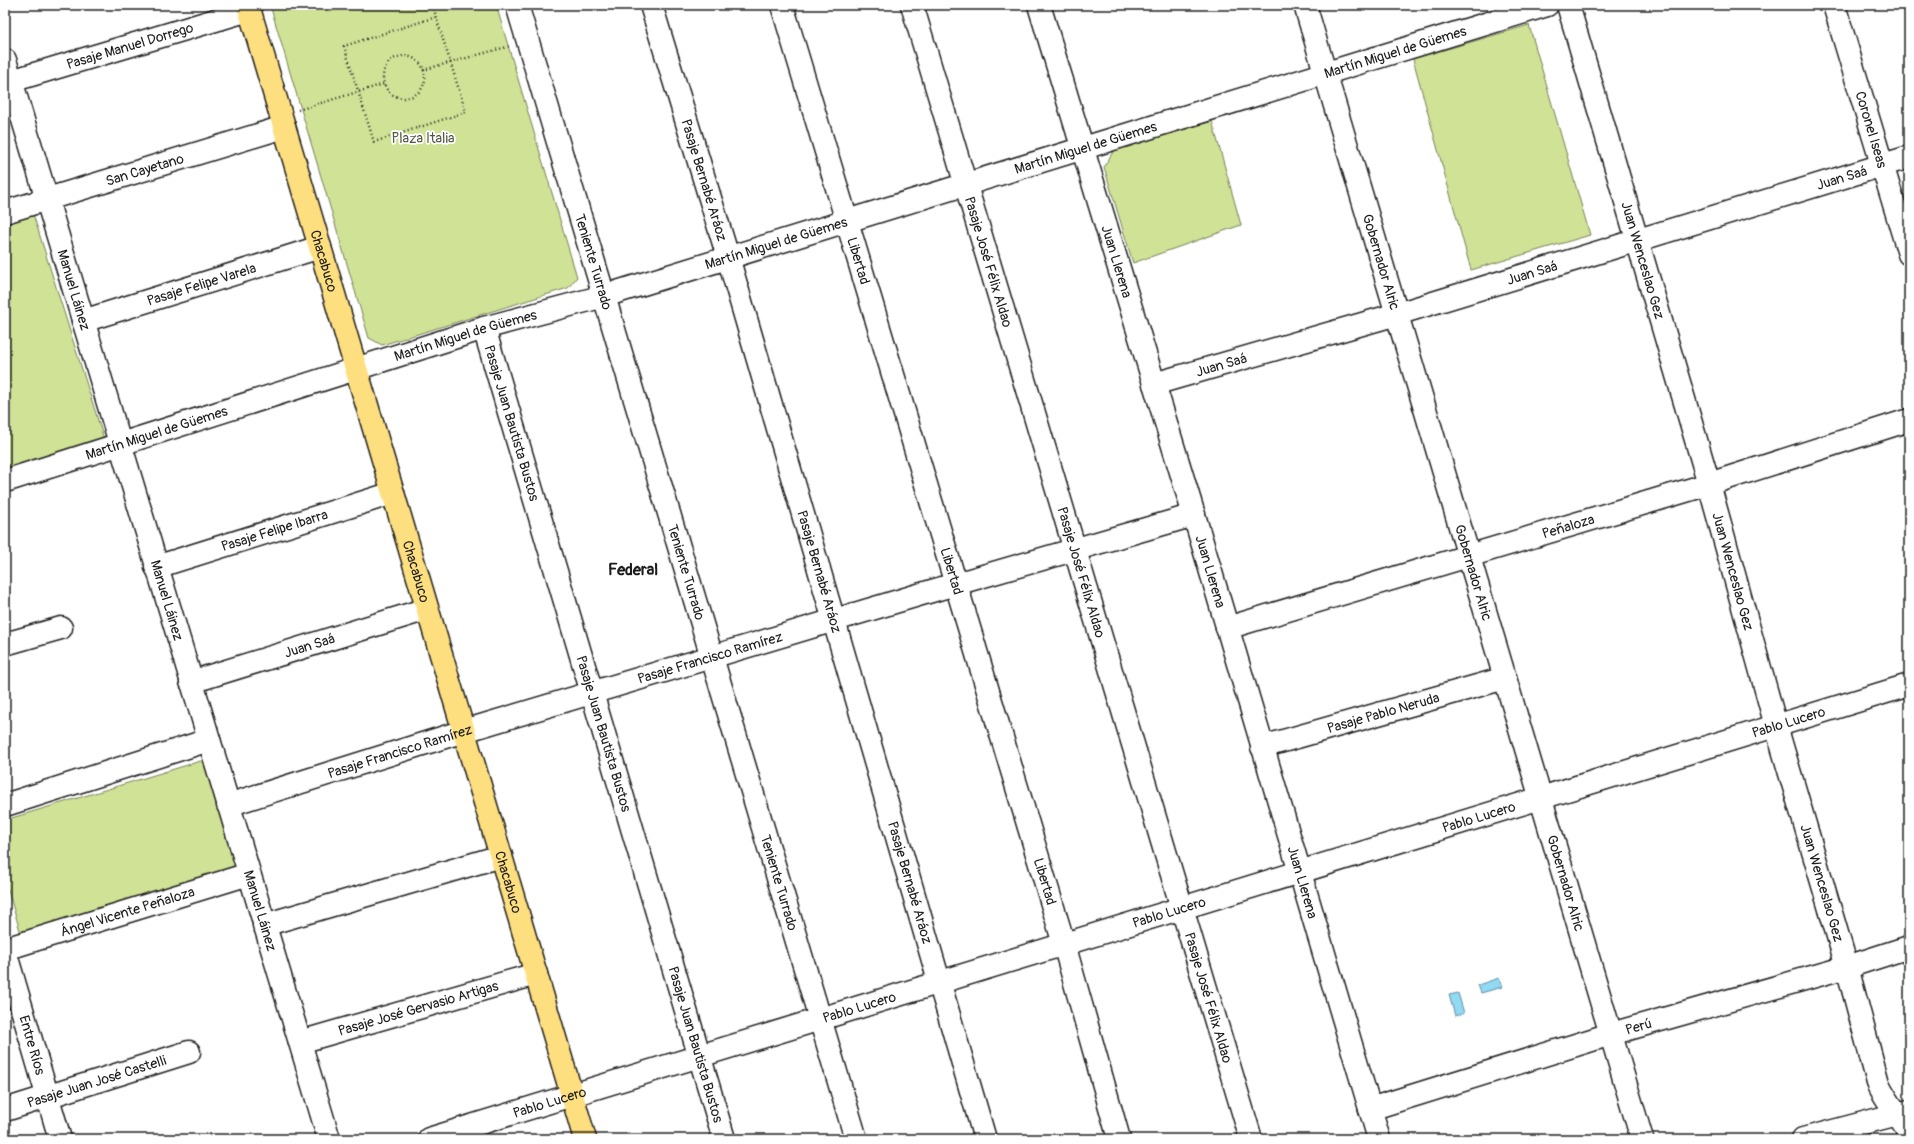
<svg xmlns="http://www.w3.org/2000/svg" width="1914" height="1144" font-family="Pangolin,sans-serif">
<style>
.green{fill:#d0e296;stroke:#767f59}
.water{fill:#92d9f4;stroke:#638d9e}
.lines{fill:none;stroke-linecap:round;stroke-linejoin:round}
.minor-casing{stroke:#1c1c1c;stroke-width:25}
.major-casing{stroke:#1c1c1c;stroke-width:25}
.path{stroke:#1c1c1c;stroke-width:2.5;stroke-dasharray:1 3;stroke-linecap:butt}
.minor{stroke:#fff;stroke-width:22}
.major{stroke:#fedf80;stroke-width:22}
.labels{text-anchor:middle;stroke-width:3.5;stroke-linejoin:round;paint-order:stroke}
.street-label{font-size:14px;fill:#1c1c1c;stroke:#fff}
.park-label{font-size:14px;fill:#525741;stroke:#fff}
.quarter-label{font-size:16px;font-weight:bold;fill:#1c1c1c;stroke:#fff}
</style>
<rect width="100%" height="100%" fill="#fff"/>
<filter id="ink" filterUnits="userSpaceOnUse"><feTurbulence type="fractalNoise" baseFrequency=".025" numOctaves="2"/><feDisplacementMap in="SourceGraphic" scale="8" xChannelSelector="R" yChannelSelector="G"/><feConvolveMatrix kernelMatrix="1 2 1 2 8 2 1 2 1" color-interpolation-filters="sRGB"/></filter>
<g filter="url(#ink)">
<g class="green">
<polygon points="270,5 496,5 577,277 568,288 382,345 369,338"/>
<polygon points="1529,25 1590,235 1471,270 1413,59"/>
<polygon points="1212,121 1241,225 1133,263 1104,167 1114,150"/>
<polygon points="33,214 104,439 5,470 5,223"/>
<polygon points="204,760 237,869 21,934 5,880 5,820"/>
</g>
<g class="water">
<polygon points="1499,978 1502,987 1481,993 1478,985"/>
<polygon points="1458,993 1464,1013 1455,1016 1449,995"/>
</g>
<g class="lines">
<g class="minor-casing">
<g id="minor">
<path id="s1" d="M517 5 856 1139"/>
<path id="s2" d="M651 5 728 257 985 1139"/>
<path id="s3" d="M782 5 1064 944 1119 1139"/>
<path id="s4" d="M912 5 1251 1139"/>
<path id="s5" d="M1039 5 1194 515 1379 1139"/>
<path id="s6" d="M1305 5 1642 1139"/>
<path id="s7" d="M1568 5 1709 484 1776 726 1847 967 1878 1083C1886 1101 1899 1115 1909 1132"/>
<path id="s8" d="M1834 5 1909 254"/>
<path id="s9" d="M5 60 329 1139"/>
<path id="s10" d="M11 81 249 10"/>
<path id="s11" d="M5 212 284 127"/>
<path id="s12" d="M83 321 320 247"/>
<path id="s13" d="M484 328 724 1139"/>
<path id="s14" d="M1154 384 1397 314 1909 157"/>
<path id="s15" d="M5 481 484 328 604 296 1547 5"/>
<path id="s16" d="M156 567 393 493"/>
<path id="s17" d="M1227 628 1709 484 1909 420"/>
<polyline points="5,644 61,628"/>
<path id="s18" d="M191 682 427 609"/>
<path id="s19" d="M1262 747 1505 678"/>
<polyline points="5,805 209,740"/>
<path id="s20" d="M228 805 464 731 935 590 1194 515"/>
<polyline points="264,925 501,856"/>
<path id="s21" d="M5 949 249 874"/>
<path id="s22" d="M5 951 60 1139"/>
<path id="s23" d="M300 1042 536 974"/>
<path id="s24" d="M1370 1109 1611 1034 1847 967 1909 947"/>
<path id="s25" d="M5 1110 189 1052"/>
<path id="s26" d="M429 1139 1909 685"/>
<polyline points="1803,1139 1909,1111"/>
</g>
</g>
<g class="major-casing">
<g id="major">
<path id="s27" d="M248 5 585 1139"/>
</g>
</g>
<g class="path">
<polyline points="433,5 436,17"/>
<polygon points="436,17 466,112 374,142 344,46"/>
<circle cx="404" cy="77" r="21"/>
<polyline points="423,70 510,46"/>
<polyline points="298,110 384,84"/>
</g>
<use href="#minor" class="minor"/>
<use href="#major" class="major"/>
</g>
</g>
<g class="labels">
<g class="street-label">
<text dy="5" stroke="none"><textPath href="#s10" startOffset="124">Pasaje Manuel Dorrego</textPath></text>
<text dy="5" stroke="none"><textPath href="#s15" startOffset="1455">Martín Miguel de Güemes</textPath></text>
<text dy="5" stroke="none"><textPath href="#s8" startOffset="130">Coronel Iseas</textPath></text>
<text dy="5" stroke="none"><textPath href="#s15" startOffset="1131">Martín Miguel de Güemes</textPath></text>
<text dy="5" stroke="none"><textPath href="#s11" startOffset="146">San Cayetano</textPath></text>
<text dy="5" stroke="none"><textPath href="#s14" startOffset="718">Juan Saá</textPath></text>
<text dy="5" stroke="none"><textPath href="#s2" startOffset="183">Pasaje Bernabé Aráoz</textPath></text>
<text dy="5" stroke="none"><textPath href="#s15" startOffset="807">Martín Miguel de Güemes</textPath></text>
<text dy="5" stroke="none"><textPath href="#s7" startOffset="266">Juan Wenceslao Gez</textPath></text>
<text dy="5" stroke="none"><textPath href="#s27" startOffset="267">Chacabuco</textPath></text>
<text dy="5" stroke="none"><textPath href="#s3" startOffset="267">Libertad</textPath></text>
<text dy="5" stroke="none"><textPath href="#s5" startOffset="268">Juan Llerena</textPath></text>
<text dy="5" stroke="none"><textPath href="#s6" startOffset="268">Gobernador Alric</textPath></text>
<text dy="5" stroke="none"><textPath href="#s1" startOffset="268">Teniente Turrado</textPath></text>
<text dy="5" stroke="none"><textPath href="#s4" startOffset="268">Pasaje José Félix Aldao</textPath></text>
<text dy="5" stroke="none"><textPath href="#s14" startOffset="394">Juan Saá</textPath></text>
<text dy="5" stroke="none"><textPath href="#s12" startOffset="124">Pasaje Felipe Varela</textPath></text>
<text dy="5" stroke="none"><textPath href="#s9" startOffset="240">Manuel Láinez</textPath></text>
<text dy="5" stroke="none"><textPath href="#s15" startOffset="483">Martín Miguel de Güemes</textPath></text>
<text dy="5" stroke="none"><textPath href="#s14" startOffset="70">Juan Saá</textPath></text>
<text dy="5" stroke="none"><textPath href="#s13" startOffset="99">Pasaje Juan Bautista Bustos</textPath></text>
<text dy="5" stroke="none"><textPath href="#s15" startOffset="159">Martín Miguel de Güemes</textPath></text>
<text dy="5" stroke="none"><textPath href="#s17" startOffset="356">Peñaloza</textPath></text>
<text dy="5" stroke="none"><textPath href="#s16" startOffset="124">Pasaje Felipe Ibarra</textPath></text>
<text dy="5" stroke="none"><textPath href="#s7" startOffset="590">Juan Wenceslao Gez</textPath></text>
<text dy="5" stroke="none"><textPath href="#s27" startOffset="591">Chacabuco</textPath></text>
<text dy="5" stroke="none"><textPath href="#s1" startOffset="592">Teniente Turrado</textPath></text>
<text dy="5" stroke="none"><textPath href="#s2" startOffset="591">Pasaje Bernabé Aráoz</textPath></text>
<text dy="5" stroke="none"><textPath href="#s3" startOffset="591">Libertad</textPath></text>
<text dy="5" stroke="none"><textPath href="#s4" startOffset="592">Pasaje José Félix Aldao</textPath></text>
<text dy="5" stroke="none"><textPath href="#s5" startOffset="592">Juan Llerena</textPath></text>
<text dy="5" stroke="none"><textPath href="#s6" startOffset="592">Gobernador Alric</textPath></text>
<text dy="5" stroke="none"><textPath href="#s9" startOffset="564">Manuel Láinez</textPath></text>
<text dy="5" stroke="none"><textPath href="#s18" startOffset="124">Juan Saá</textPath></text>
<text dy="5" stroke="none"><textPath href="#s20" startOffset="504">Pasaje Francisco Ramírez</textPath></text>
<text dy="5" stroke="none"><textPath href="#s19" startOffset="126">Pasaje Pablo Neruda</textPath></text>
<text dy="5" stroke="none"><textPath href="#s26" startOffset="1422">Pablo Lucero</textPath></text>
<text dy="5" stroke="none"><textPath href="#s13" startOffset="423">Pasaje Juan Bautista Bustos</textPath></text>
<text dy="5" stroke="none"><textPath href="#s20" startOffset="180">Pasaje Francisco Ramírez</textPath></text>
<text dy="5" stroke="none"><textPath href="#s26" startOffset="1098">Pablo Lucero</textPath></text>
<text dy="5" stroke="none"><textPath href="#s1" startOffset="916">Teniente Turrado</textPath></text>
<text dy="5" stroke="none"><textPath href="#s3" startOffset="915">Libertad</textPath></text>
<text dy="5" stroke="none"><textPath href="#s5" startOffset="916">Juan Llerena</textPath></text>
<text dy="5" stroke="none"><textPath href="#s27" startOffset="915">Chacabuco</textPath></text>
<text dy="5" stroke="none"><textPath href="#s2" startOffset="915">Pasaje Bernabé Aráoz</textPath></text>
<text dy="5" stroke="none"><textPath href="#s6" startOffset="916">Gobernador Alric</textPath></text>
<text dy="5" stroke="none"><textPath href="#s7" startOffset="914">Juan Wenceslao Gez</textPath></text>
<text dy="5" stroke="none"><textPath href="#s9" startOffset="888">Manuel Láinez</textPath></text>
<text dy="5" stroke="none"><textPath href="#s21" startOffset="128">Ángel Vicente Peñaloza</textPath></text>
<text dy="5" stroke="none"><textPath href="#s26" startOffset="774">Pablo Lucero</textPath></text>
<text dy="5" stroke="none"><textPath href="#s4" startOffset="1036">Pasaje José Félix Aldao</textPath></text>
<text dy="5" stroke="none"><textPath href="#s26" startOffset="450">Pablo Lucero</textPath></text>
<text dy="5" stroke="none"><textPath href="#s23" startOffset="123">Pasaje José Gervasio Artigas</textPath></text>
<text dy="5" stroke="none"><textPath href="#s24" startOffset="281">Perú</textPath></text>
<text dy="5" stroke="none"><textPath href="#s13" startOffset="747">Pasaje Juan Bautista Bustos</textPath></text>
<text dy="5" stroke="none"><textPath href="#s22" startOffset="98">Entre Ríos</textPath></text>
<text dy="5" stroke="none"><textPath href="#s25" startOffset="96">Pasaje Juan José Castelli</textPath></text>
<text dy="5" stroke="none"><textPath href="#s26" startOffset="126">Pablo Lucero</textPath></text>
</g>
<g class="park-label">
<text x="423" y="143">Plaza Italia</text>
</g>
<g class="quarter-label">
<text x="633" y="575">Federal</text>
</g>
</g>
<rect width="1914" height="1144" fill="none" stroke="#fff" stroke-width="20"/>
<rect x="10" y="10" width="1894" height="1124" fill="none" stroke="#1c1c1c" stroke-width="1.5" filter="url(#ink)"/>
</svg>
